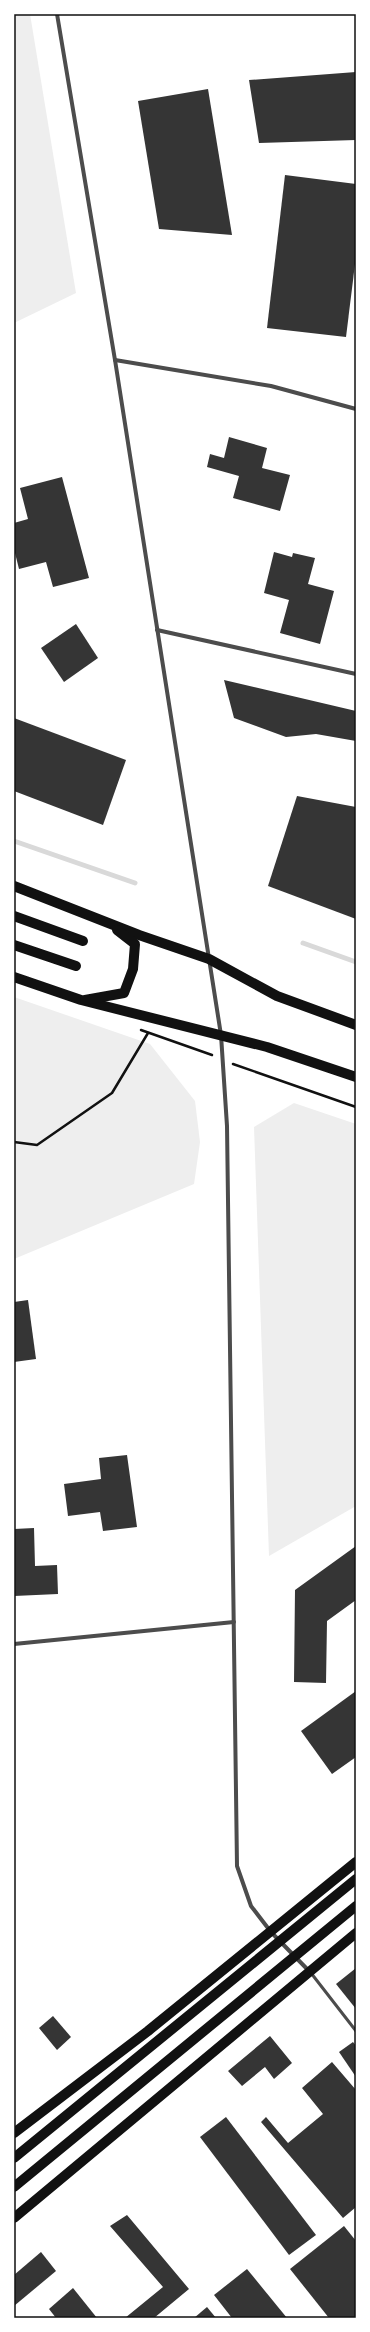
<svg xmlns="http://www.w3.org/2000/svg" width="370" height="2332" font-family="'IBM Plex Sans',sans-serif">
<style>
.green{fill:#eee}
.lines{fill:none;stroke-linecap:round;stroke-linejoin:round}
.stream{stroke:#d9d9d9;stroke-width:5}
.building{fill:#353535}
.path{stroke:#111;stroke-width:2.5}
.service{stroke:#4c4c4c;stroke-width:3}
.minor{stroke:#4c4c4c;stroke-width:4}
.primary{stroke:#111;stroke-width:10}
.neatline{fill:none;stroke:#111;stroke-width:1.5}
</style>
<rect width="100%" height="100%" fill="#fff"/>
<g class="green">
<polygon points="14,14 30,14 76,293 14,323"/>
<polygon points="14,997 150,1044 195,1101 200,1142 194,1184 14,1259"/>
<polygon points="294,1103 356,1124 356,1506 269,1556 254,1127"/>
</g>
<g class="lines">
<g class="stream">
<polyline points="14,841 135,883"/>
<polyline points="303,943 356,962"/>
</g>
</g>
<g class="building">
<polygon points="356,72 356,140 259,143 249,80"/>
<polygon points="208,89 232,235 159,229 138,101"/>
<polygon points="285,175 356,184 356,256 346,337 267,328"/>
<polygon points="229,437 267,448 262,468 290,475 280,511 233,498 239,476 207,467 210,454 224,458"/>
<polygon points="62,477 89,578 53,587 46,562 19,569 14,549 14,523 28,519 20,488"/>
<polygon points="274,552 292,557 293,553 315,558 308,584 334,591 320,644 280,633 289,600 264,593"/>
<polygon points="76,624 98,658 64,682 41,648"/>
<polygon points="224,680 356,711 356,741 316,734 286,737 234,718"/>
<polygon points="14,718 126,760 103,825 14,791"/>
<polygon points="297,796 356,807 356,919 268,886"/>
<polygon points="28,1300 36,1359 14,1362 14,1302"/>
<polygon points="127,1455 137,1527 103,1531 100,1512 68,1516 64,1484 101,1479 99,1458"/>
<polygon points="34,1528 35,1566 57,1565 58,1594 14,1596 14,1529"/>
<polygon points="356,1546 356,1600 327,1621 326,1683 294,1682 295,1590"/>
<polygon points="356,1691 356,1757 332,1774 301,1731"/>
<polygon points="356,1968 356,2009 336,1984"/>
<polygon points="53,2016 71,2037 57,2050 39,2028"/>
<polygon points="270,2036 292,2063 274,2079 265,2067 242,2086 228,2071"/>
<polygon points="353,2042 356,2046 356,2077 339,2052"/>
<polygon points="332,2062 356,2090 356,2207 343,2218 261,2122 266,2117 288,2143 323,2114 302,2088"/>
<polygon points="226,2117 316,2235 289,2255 200,2137"/>
<polygon points="127,2215 189,2289 154,2318 125,2318 163,2287 110,2226"/>
<polygon points="344,2226 356,2241 356,2318 329,2318 290,2269"/>
<polygon points="41,2252 56,2271 14,2306 14,2275"/>
<polygon points="247,2269 287,2318 232,2318 214,2295"/>
<polygon points="73,2288 97,2318 56,2318 49,2309"/>
<polygon points="207,2307 216,2318 194,2318"/>
</g>
<g class="lines">
<g class="path">
<polyline points="141,1030 212,1055"/>
<polyline points="233,1064 356,1107"/>
<polyline points="14,1142 37,1145 112,1093 148,1033"/>
</g>
<polyline class="service" points="311,1973 356,2031"/>
<g class="minor">
<polyline points="57,14 115,360 221,1035 227,1126 237,1866 251,1906 271,1932 309,1971"/>
<polyline points="115,360 271,386 356,409"/>
<polyline points="157,630 356,674"/>
<polyline points="14,1644 234,1622"/>
</g>
<g class="primary">
<polyline points="14,886 139,935 209,959 277,996 356,1025"/>
<polyline points="14,916 83,941"/>
<polyline points="14,945 76,966"/>
<polyline points="14,977 81,1000 267,1047 356,1077"/>
<polyline points="85,1000 124,993 133,969 135,944 117,930"/>
<polyline points="14,2133 148,2031 356,1862"/>
<polyline points="14,2158 356,1879"/>
<polyline points="14,2187 356,1906"/>
<polyline points="14,2218 356,1933"/>
</g>
</g>
<rect width="370" height="2332" fill="none" stroke="#ffffff" stroke-width="30"/>
<rect x="15" y="15" width="340" height="2302" class="neatline"/>
</svg>
